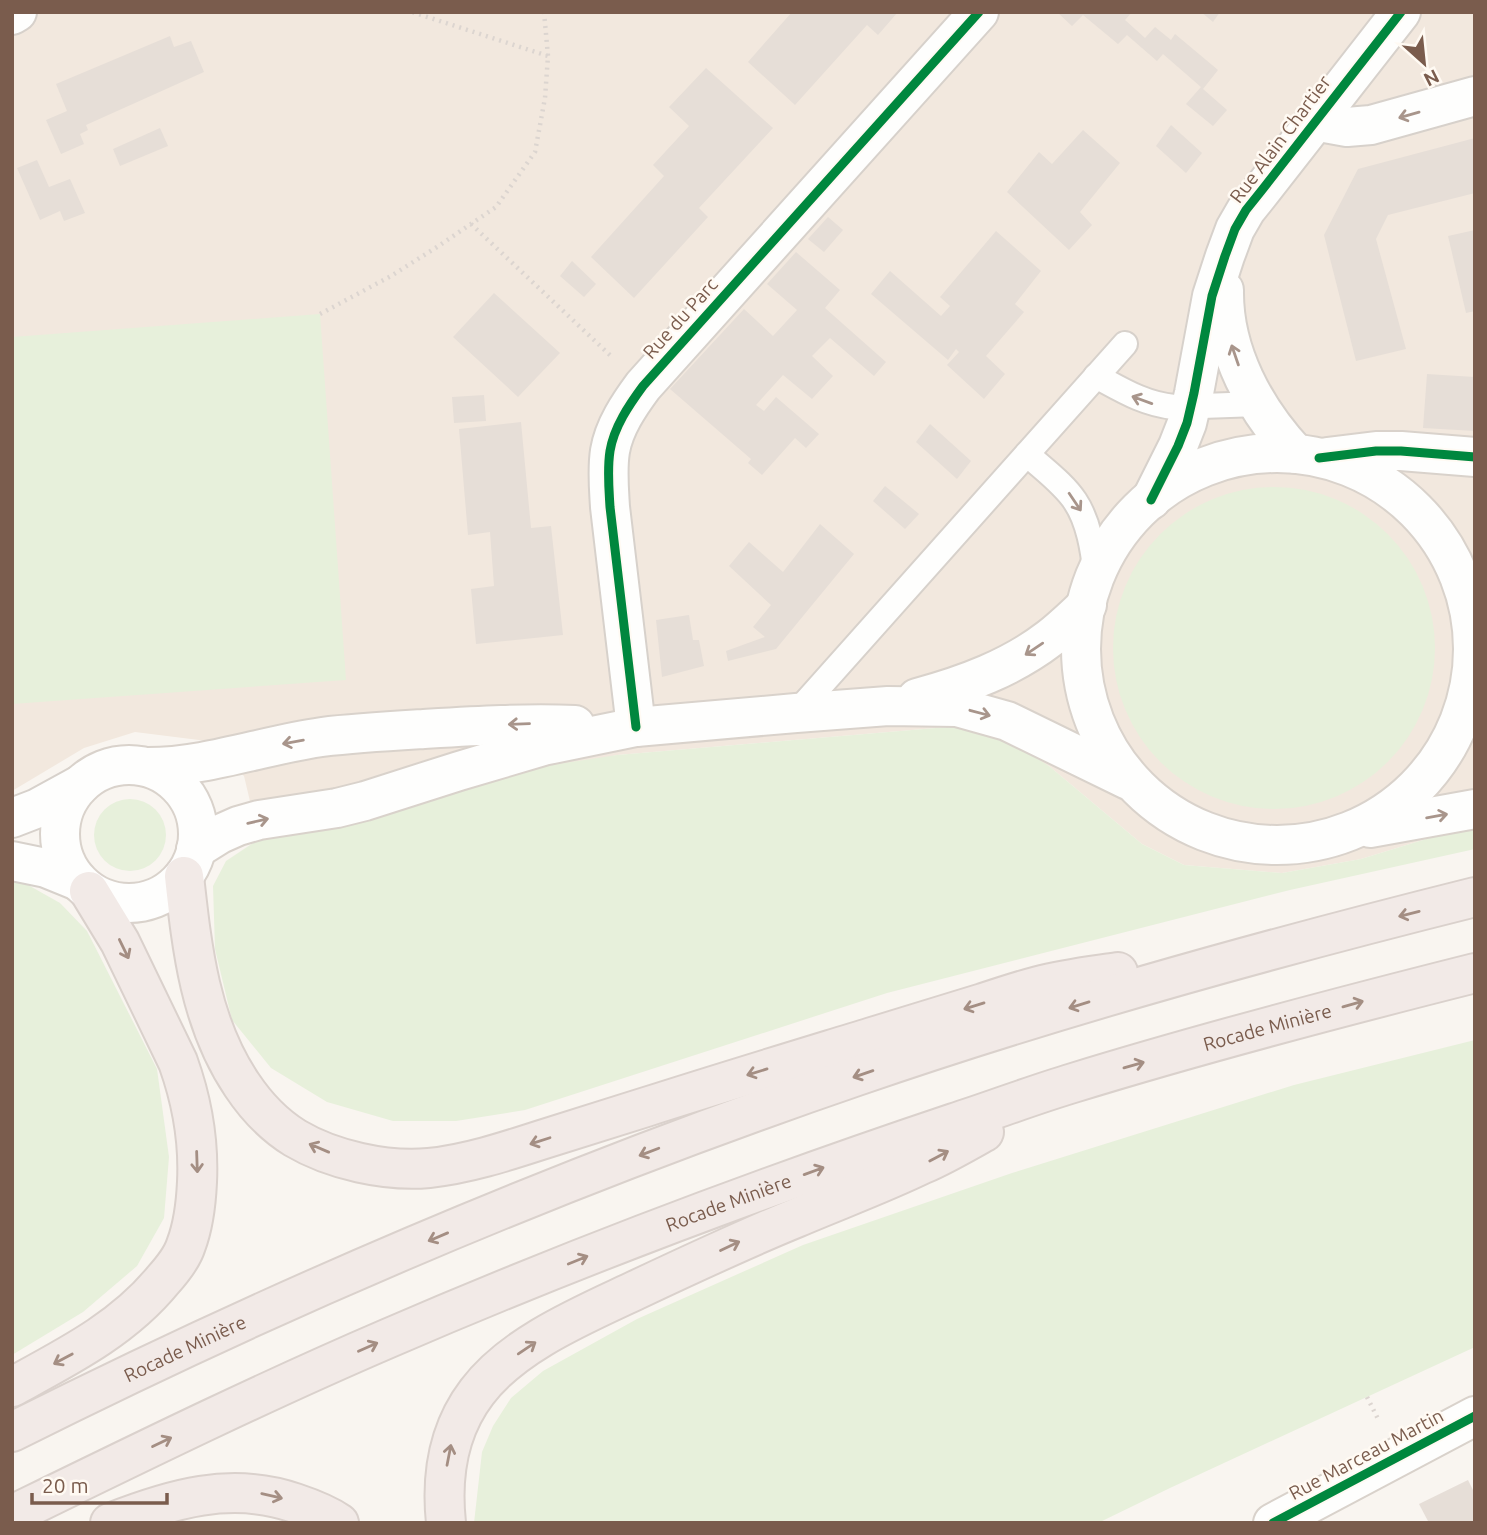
<svg xmlns="http://www.w3.org/2000/svg" width="1487" height="1535" font-family="Ubuntu,sans-serif">
<style>
.residential{fill:#f2e8de}
.green{fill:#e7f0db}
.building{fill:#e6ded7}
.lines{fill:none;stroke-linecap:round;stroke-linejoin:round}
.lane-casing{stroke:#d7d1cb;stroke-width:28}
.street-casing{stroke:#d7d1cb;stroke-width:42}
.secondary-casing{stroke:#d9d2cb;stroke-width:42}
.highway-casing{stroke:#dad1cc;stroke-width:42}
.path{stroke:#dcd5d0;stroke-width:4.5;stroke-dasharray:2 5;stroke-linecap:butt}
.lane{stroke:#fefefd;stroke-width:24}
.street{stroke:#fefefd;stroke-width:38}
.secondary{stroke:#fefefd;stroke-width:38}
.highway{stroke:#f2eae7;stroke-width:38}
.cycleway-casing{stroke:#fffaf3;stroke-width:13}
.cycleway{stroke:#00873e;stroke-width:9}
.oneway{stroke:#a8958b}
.oneway2{stroke:#a48e83}
.labels{text-anchor:middle;stroke-width:5;stroke-linejoin:round;paint-order:stroke}
.street-label{font-size:19px;fill:#7a5c4d;stroke:#fffaf3}
</style>
<rect width="100%" height="100%" fill="#f9f5f0"/>
<polygon class="residential" points="12,12 1475,12 1475,829 1439,835 1361,859 1282,873 1184,865 1142,844 1049,766 959,726 617,755 259,839 244,776 207,741 135,732 84,748 12,791"/>
<g class="green">
<polygon points="320,314 346,680 12,704 12,337"/>
<circle cx="1274" cy="648" r="161"/>
<polygon points="959,726 1007,740 1049,766 1142,844 1184,865 1282,873 1361,859 1439,835 1475,829 1475,849 1290,890 887,993 525,1110 456,1121 393,1121 327,1102 271,1068 232,1020 215,949 213,886 226,861 259,839 506,772 617,755"/>
<circle cx="130" cy="835" r="36"/>
<polygon points="12,879 21,881 60,903 87,931 157,1069 169,1157 164,1218 137,1266 83,1312 12,1355"/>
<polygon points="1475,1040 1475,1347 1170,1488 1098,1523 474,1523 482,1452 493,1426 511,1398 543,1371 637,1319 803,1245 1012,1173 1294,1085"/>
</g>
<g class="building">
<polygon points="792,12 898,12 878,35 867,25 795,105 748,62"/>
<polygon points="1057,12 1132,12 1125,20 1145,38 1155,27 1171,40 1175,34 1218,70 1203,89 1227,110 1213,126 1186,104 1201,87 1163,54 1157,61 1127,35 1118,44 1083,15 1072,26"/>
<polygon points="1201,12 1220,12 1213,22"/>
<polygon points="170,36 174,47 191,41 204,72 86,125 88,130 80,134 84,144 61,154 46,120 67,111 56,84"/>
<polygon points="706,68 773,128 699,208 708,217 634,298 591,257 664,176 653,165 689,126 669,107"/>
<polygon points="1171,125 1202,153 1186,173 1156,146"/>
<polygon points="160,128 168,146 120,166 113,149"/>
<polygon points="1083,130 1120,163 1080,212 1092,225 1069,250 1007,192 1039,152 1052,164"/>
<polygon points="1475,138 1475,193 1388,215 1376,239 1406,349 1356,361 1324,235 1358,169"/>
<polygon points="37,160 49,187 70,179 85,213 64,221 60,211 40,220 17,168"/>
<polygon points="828,217 843,230 824,252 808,239"/>
<polygon points="1475,230 1475,311 1466,313 1448,236"/>
<polygon points="996,231 1041,271 1015,304 1024,312 986,356 1005,374 984,399 947,365 959,352 956,349 948,360 871,294 890,271 941,316 950,306 940,297"/>
<polygon points="796,252 840,290 825,308 886,362 874,376 830,338 812,356 833,376 812,399 783,375 756,405 764,411 776,397 819,434 806,448 795,438 762,475 748,463 751,459 670,389 744,309 773,336 797,310 767,284"/>
<polygon points="572,261 596,284 584,297 560,276"/>
<polygon points="494,293 560,353 518,397 453,337"/>
<polygon points="1427,374 1475,377 1475,431 1423,428"/>
<polygon points="484,395 486,421 454,423 452,397"/>
<polygon points="521,422 531,528 551,526 563,635 476,644 471,589 494,586 490,532 468,535 459,429"/>
<polygon points="930,424 971,461 957,479 916,442"/>
<polygon points="885,486 919,514 905,529 873,501"/>
<polygon points="820,524 854,554 776,649 728,661 726,651 765,637 753,627 771,605 729,566 749,542 783,572"/>
<polygon points="689,615 693,640 699,640 704,666 662,677 656,620"/>
<polygon points="1468,1480 1475,1494 1475,1523 1429,1523 1419,1504"/>
</g>
<g class="lines">
<g class="lane-casing">
<g id="lane">
<path d="M1096 376C1122 390 1144 404 1174 407L1258 404"/>
<path d="M1027 454C1043 469 1063 483 1075 501 1089 522 1093 550 1096 575"/>
<polyline points="796,713 1125,344"/>
</g>
</g>
<g class="street-casing">
<g id="street">
<polyline points="12,15 17,12"/>
<polyline points="1314,121 1347,127 1371,125 1475,96"/>
<path d="M1224 290C1223 352 1255 410 1296 454"/>
<polyline points="1151,500 1178,446 1187,423 1194,393 1212,296 1225,256 1235,229 1246,210 1262,190 1401,12"/>
<path d="M636 727 610 507C609 489 607 470 610 451 614 427 629 405 643 386L979 12"/>
<polyline points="12,818 38,808 80,785"/>
<polyline points="12,861 46,868 78,881"/>
</g>
</g>
<g class="secondary-casing">
<g id="secondary">
<circle cx="1277" cy="649" r="196"/>
<polyline points="1327,457 1376,451 1401,451 1475,457"/>
<path d="M917 698C965 685 1011 668 1050 638 1063 628 1075 616 1087 605"/>
<circle cx="129" cy="834" r="69"/>
<path d="M148 767C207 767 264 745 322 737 356 733 391 731 424 729 475 726 524 723 575 725"/>
<polyline points="1370,828 1475,809"/>
<polyline points="196,849 220,834 238,826 259,820 337,808 365,801 459,771 543,746 636,727 796,713 888,706 957,707 1007,721 1128,780"/>
<polyline points="1273,1523 1475,1416"/>
</g>
</g>
<g class="highway-casing">
<g id="highway">
<path d="M184 876C192 949 200 1023 242 1085 256 1106 274 1125 295 1138 332 1160 386 1172 429 1168 467 1164 504 1152 541 1140 576 1129 611 1118 646 1107 721 1083 797 1060 872 1037 909 1026 946 1014 983 1003 1001 997 1019 991 1038 986 1064 979 1091 976 1118 972"/>
<path d="M12 1387C67 1357 123 1329 163 1280 172 1270 182 1258 186 1245 194 1224 196 1204 197 1182 199 1141 192 1101 178 1062L120 942 89 891"/>
<path id="s1" d="M12 1432C285 1295 568 1175 857 1076 1060 1006 1267 949 1475 897"/>
<path id="s2" d="M12 1515C137 1454 261 1393 389 1338 574 1258 763 1187 954 1123 994 1110 1033 1095 1073 1083 1206 1042 1340 1007 1475 973"/>
<path d="M110 1523C171 1499 231 1481 295 1503 310 1508 326 1514 339 1523"/>
<path d="M446 1523C441 1476 448 1430 477 1392 513 1344 583 1315 636 1290 689 1265 742 1240 796 1218 838 1200 882 1184 923 1164 944 1155 964 1143 984 1132"/>
</g>
</g>
<g class="path">
<polyline points="544,12 548,56"/>
<polyline points="471,224 613,358"/>
<polyline points="320,314 391,276 437,247 496,207 535,152 545,98 548,56 412,12"/>
<polyline points="1367,1397 1378,1419"/>
</g>
<use href="#lane" class="lane"/>
<use href="#street" class="street"/>
<use href="#secondary" class="secondary"/>
<use href="#highway" class="highway"/>
<g class="cycleway-casing">
<g id="cycleway">
<polyline points="1319,458 1376,451 1401,451 1475,457"/>
<polyline points="1151,500 1178,446 1187,423 1194,393 1212,296 1225,256 1235,229 1246,210 1262,190 1401,12"/>
<path d="M636 727 610 507C609 489 607 470 610 451 614 427 629 405 643 386L979 12"/>
<polyline points="1273,1523 1475,1416"/>
</g>
</g>
<use href="#cycleway" class="cycleway"/>
</g>
<defs><path id="oneway-shaft" d="M-6 0H5M1.5-3L5.5 0L1.5 3" fill="none" stroke-width="1.6" stroke-linecap="round" stroke-linejoin="round" transform="scale(1.75)"/></defs>
<g class="oneway">
<use href="#oneway-shaft" transform="translate(1409 115) rotate(164)"/>
<use href="#oneway-shaft" transform="translate(1235 355) rotate(-109)"/>
<use href="#oneway-shaft" transform="translate(1142 400) rotate(-160)"/>
<use href="#oneway-shaft" transform="translate(1075 502) rotate(56)"/>
<use href="#oneway-shaft" transform="translate(1034 649) rotate(146)"/>
<use href="#oneway-shaft" transform="translate(980 713) rotate(15)"/>
<use href="#oneway-shaft" transform="translate(519 724) rotate(178)"/>
<use href="#oneway-shaft" transform="translate(293 742) rotate(170)"/>
<use href="#oneway-shaft" transform="translate(1437 816) rotate(-10)"/>
<use href="#oneway-shaft" transform="translate(258 821) rotate(-13)"/>
</g>
<g class="oneway2">
<use href="#oneway-shaft" transform="translate(1409 914) rotate(166)"/>
<use href="#oneway-shaft" transform="translate(124 949) rotate(64)"/>
<use href="#oneway-shaft" transform="translate(1353 1004) rotate(-16)"/>
<use href="#oneway-shaft" transform="translate(1079 1005) rotate(163)"/>
<use href="#oneway-shaft" transform="translate(974 1006) rotate(163)"/>
<use href="#oneway-shaft" transform="translate(1134 1065) rotate(-16)"/>
<use href="#oneway-shaft" transform="translate(757 1072) rotate(163)"/>
<use href="#oneway-shaft" transform="translate(863 1074) rotate(161)"/>
<use href="#oneway-shaft" transform="translate(540 1141) rotate(162)"/>
<use href="#oneway-shaft" transform="translate(319 1148) rotate(-157)"/>
<use href="#oneway-shaft" transform="translate(649 1152) rotate(159)"/>
<use href="#oneway-shaft" transform="translate(939 1156) rotate(-28)"/>
<use href="#oneway-shaft" transform="translate(197 1162) rotate(88)"/>
<use href="#oneway-shaft" transform="translate(814 1171) rotate(-20)"/>
<use href="#oneway-shaft" transform="translate(438 1237) rotate(157)"/>
<use href="#oneway-shaft" transform="translate(730 1246) rotate(-25)"/>
<use href="#oneway-shaft" transform="translate(578 1260) rotate(-22)"/>
<use href="#oneway-shaft" transform="translate(368 1347) rotate(-24)"/>
<use href="#oneway-shaft" transform="translate(527 1348) rotate(-34)"/>
<use href="#oneway-shaft" transform="translate(63 1359) rotate(152)"/>
<use href="#oneway-shaft" transform="translate(162 1442) rotate(-26)"/>
<use href="#oneway-shaft" transform="translate(449 1455) rotate(-79)"/>
<use href="#oneway-shaft" transform="translate(272 1496) rotate(13)"/>
</g>
<g class="labels">
<g class="street-label">
<text transform="translate(1280 139) rotate(-53)" y="7">Rue Alain Chartier</text>
<text transform="translate(680 318) rotate(-48)" y="7">Rue du Parc</text>
<text dy="7" stroke="none"><textPath href="#s2" startOffset="1349">Rocade Minière</textPath></text>
<text dy="7" stroke="none"><textPath href="#s2" startOffset="782">Rocade Minière</textPath></text>
<text dy="7" stroke="none"><textPath href="#s1" startOffset="192">Rocade Minière</textPath></text>
<text transform="translate(1366 1454) rotate(-28)" y="7">Rue Marceau Martin</text>
</g>
</g>
<rect width="1487" height="1535" fill="none" stroke="#7a5c4d" stroke-width="28"/>
<g transform="translate(1424 63) rotate(153)" stroke="#fffaf3" stroke-width="5" paint-order="stroke">
<path d="M0-5L12 26L0 18L-12 26Z" fill="#7a5c4d"/>
<text y="-10" font-size="19" font-weight="bold" text-anchor="middle" fill="#7a5c4d">N</text>
</g>
<path d="M32 1493v10h135v-10" fill="none" stroke="#7a5c4d" stroke-width="3.5"/>
<text x="42" y="1493" font-size="21" fill="#7a5c4d" stroke="#fffaf3" stroke-width="5" paint-order="stroke">20 m</text>
</svg>
